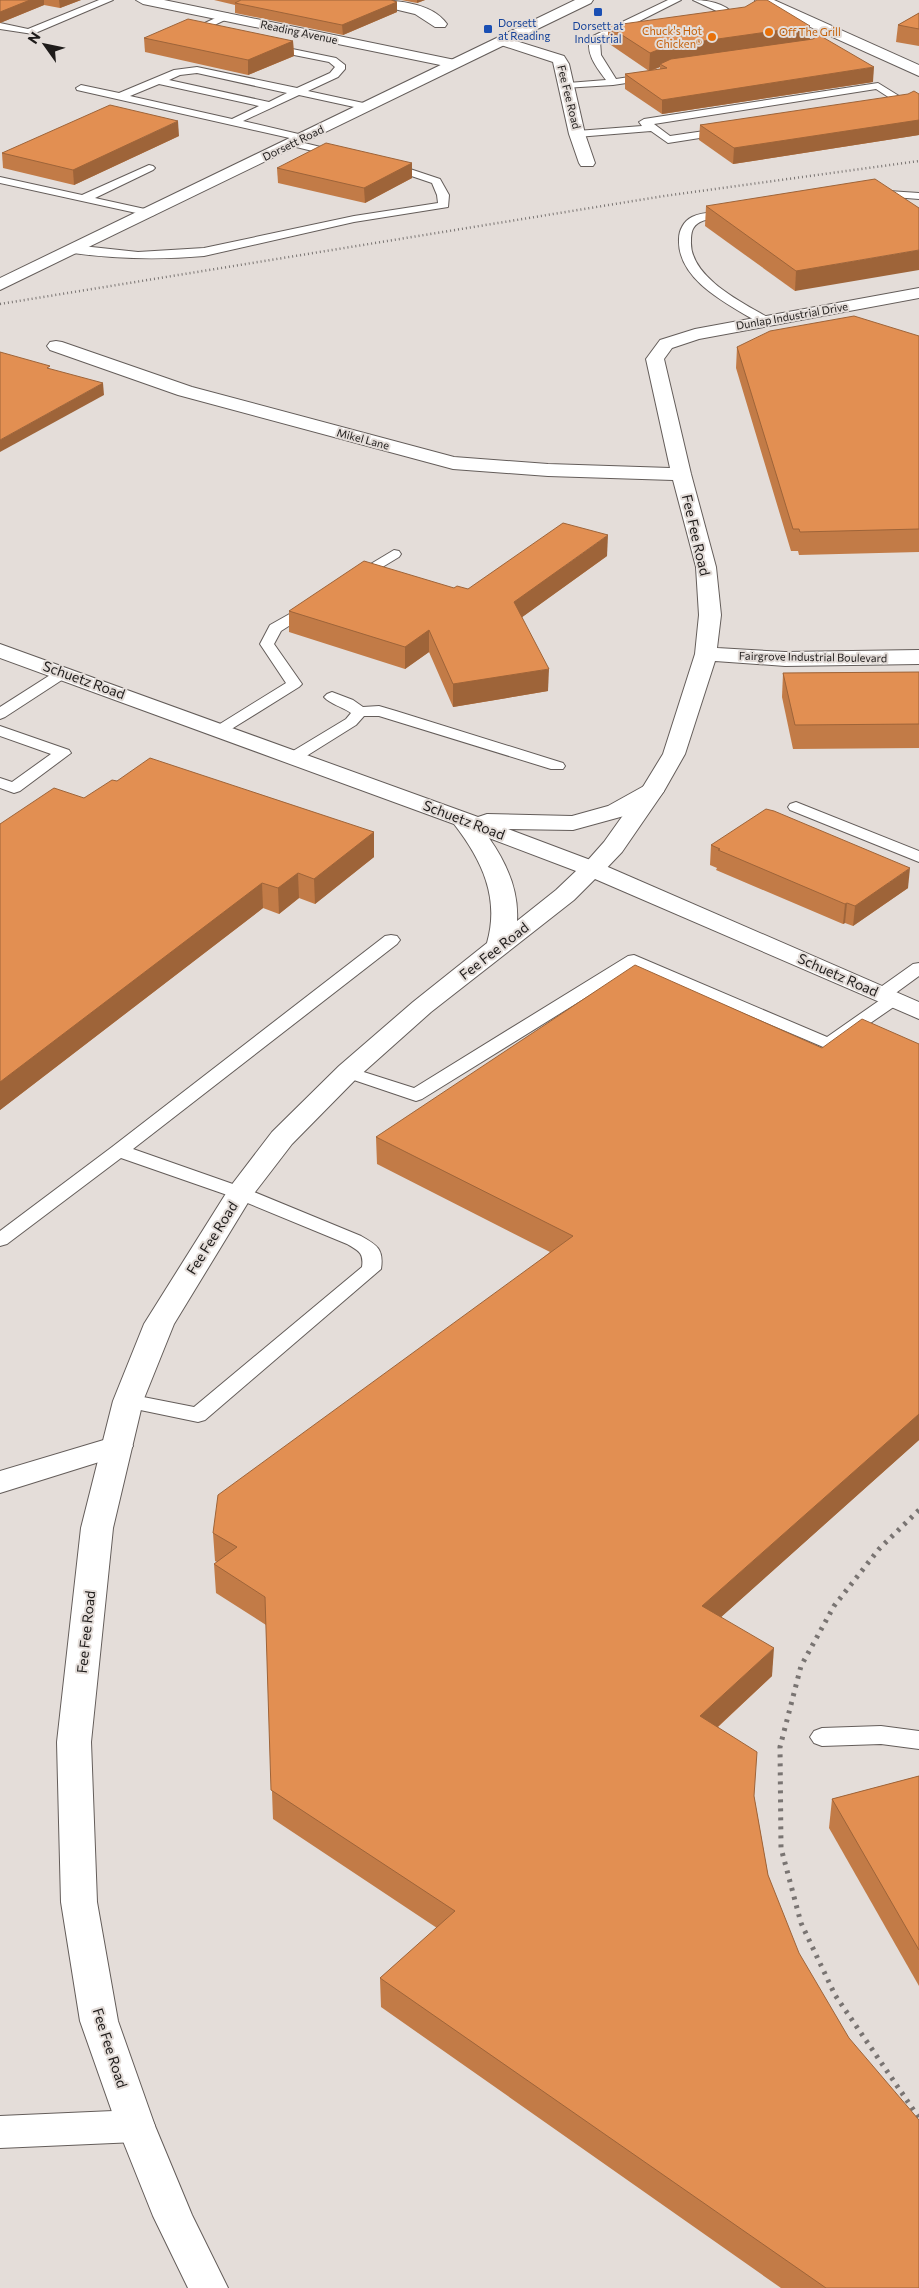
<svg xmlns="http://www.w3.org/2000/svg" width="919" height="2288" font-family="Commissioner,sans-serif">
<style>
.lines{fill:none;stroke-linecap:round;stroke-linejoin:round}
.lane-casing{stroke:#645d5a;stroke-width:2}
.street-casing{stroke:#645d5a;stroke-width:2}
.secondary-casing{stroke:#645d5a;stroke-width:2}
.lane{fill:#fff;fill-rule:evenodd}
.street{fill:#fff;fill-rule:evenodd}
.secondary{fill:#fff;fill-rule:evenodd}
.rail-far1{stroke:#797472;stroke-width:2.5;stroke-dasharray:1 3;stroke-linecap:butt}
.rail{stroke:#797472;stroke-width:5;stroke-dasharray:3 6;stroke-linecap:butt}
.wall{fill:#c27b47;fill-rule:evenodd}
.shaded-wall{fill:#9e6439}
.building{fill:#e28f52;stroke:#9e6439}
.transit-dot{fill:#1a4fb4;stroke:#e4ddd9;stroke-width:2}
.food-dot{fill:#e8710a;stroke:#e4ddd9;stroke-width:2}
.labels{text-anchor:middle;stroke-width:4;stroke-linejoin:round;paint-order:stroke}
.far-transit-label{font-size:11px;fill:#164399;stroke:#e4ddd9;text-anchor:start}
.far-food-label{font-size:11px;fill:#c56008;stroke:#e4ddd9;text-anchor:end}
.far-street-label{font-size:11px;fill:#1e1b1a;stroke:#e4ddd9}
.street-label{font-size:14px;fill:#1e1b1a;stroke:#e4ddd9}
</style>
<rect width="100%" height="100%" fill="#e4ddd9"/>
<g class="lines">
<g class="lane-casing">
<g id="lane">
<polygon points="99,0 113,0 33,34 0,29 0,23 28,29"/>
<path d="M668 0H681L600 41 601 55 616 79 649 74 654 77 653 79 613 85 564 88 563 86 568 83 606 80C597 68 584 52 591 37Z"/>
<path d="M693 0C706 0 726 3 734 15L717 21H711V17L723 14Z"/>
<polygon points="226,13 229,14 229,18 204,30 204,34 193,34 188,31"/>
<path d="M268 44 336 58 345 65V69L338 77 308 91 368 104 373 107 368 110 299 95 243 121 307 136V140L303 141 77 90 76 88 81 85 119 93 174 70 197 67 297 88 330 73 335 67 329 62 264 49 263 47ZM197 73 287 93 269 102 169 80 180 75ZM159 84 259 106 232 119 130 96Z"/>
<polygon points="878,83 912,104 907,107 892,107 892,103 896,102 876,89 654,124 670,136 725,128 730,131 725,134 668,143 651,131 577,137 572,134 577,131 642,126 639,122 644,119"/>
<polygon points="292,140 341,152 342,154 337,157 288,145 288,141"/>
<path d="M389 162 440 179 449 195 448 207 354 222 204 256C160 260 117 259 73 253L67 249 73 245 138 252 204 248 354 216 438 203 437 195 432 183 385 167 383 165Z"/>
<polygon points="149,165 153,166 155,168 153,170 95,198 154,211 156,213 154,215 150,216 0,183 0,177 82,195"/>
<polygon points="873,190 919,193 919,199 869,195 867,193 869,191"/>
<path d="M730 211 736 214 734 216C723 219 710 217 700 222 692 226 691 233 691 241 689 277 743 303 769 318L771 321 769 324H761C730 305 677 281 679 239 679 230 684 221 692 217 704 211 718 213 730 211Z"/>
<polygon points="394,550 399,551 401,554 399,557 361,580 351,580 349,577"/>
<polygon points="309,603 316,607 314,610 281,631 274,644 302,684 299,687 225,733 215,733 212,730 215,727 286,683 260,644 270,625"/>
<polygon points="63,668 71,673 68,676 5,717 0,719 0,707 58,670"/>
<path d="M332 692 353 700 363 707 379 706 396 711 563 763 565 766 563 769H551L379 716H364L356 725 300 760H288L286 757 288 754 346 719 351 713C343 707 330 704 324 697L327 694Z"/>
<polygon points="0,726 69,750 71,753 20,791 14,793 0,788 0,778 12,782 51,754 0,736"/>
<polygon points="796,802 919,851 919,862 790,810 788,807 790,804"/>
<path d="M391 935 397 936 400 940 397 944 133 1149 247 1189 361 1236C377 1245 384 1249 381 1269L205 1420 198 1422 121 1406 118 1401 121 1396 128 1394 194 1407 362 1267C364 1253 359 1251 347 1244L233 1197 121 1158 7 1244 0 1246V1231L112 1147 385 936Z"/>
<polygon points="634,955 827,1037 880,1000 875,999 872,995 875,991 913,964 919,963 919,976 893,995 898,996 901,1000 898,1004 834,1048 828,1049 635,967 422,1099 416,1101 410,1099 342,1076 339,1072 342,1068 348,1067 414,1088 628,956"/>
<polygon points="881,1726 919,1731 919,1749 881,1744 822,1746 814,1743 810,1737 814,1731 822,1728"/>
</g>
</g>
<g class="street-casing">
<g id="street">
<polygon points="136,0 164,0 455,60 462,64 455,68 143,4"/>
<path d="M367 0C392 0 431 1 447 24L445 27H435L415 14 369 3Z"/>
<polygon points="755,0 774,0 919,65 919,76 757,3"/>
<polygon points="503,37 564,56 569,64 585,134 595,163 593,166 581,166 579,163 569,134 553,62 498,44 496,41"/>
<polygon points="919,288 919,298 699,339 672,348 664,359 691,474 716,567 721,615 717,648 785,652 919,650 919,664 785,666 715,661 685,754 664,791 622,852 601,874 592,876 583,874 580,869 604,842 641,790 663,754 695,654 699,615 696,567 673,480 548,476 453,469 178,395 50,350 47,346 50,342 56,341 62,342 192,387 454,457 548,464 670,468 646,359 660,340 695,329"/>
<polygon points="117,1436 128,1439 133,1446 128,1453 0,1493 0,1471"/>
<polygon points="136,2110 150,2115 155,2126 150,2137 136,2142 0,2148 0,2116"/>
</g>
</g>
<g class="secondary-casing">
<g id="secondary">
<polygon points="575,0 593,0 591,3 0,290 0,278"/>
<path d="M0 644 478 817 487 814 572 816 608 806 644 786 652 784 660 786 664 791 660 796 624 816 573 830 508 829 601 864 919 1002V1019L595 879 574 900 431 1012 357 1078 292 1144 252 1196 174 1324 143 1401 113 1528 91 1742 97 1902 118 2021 155 2126 192 2215 228 2288H188L153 2216 117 2126 80 2021 61 1902 57 1742 81 1528 113 1401 144 1324 230 1187 272 1132 339 1066 413 1002 487 943C500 898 482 860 454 824L0 658ZM489 838 576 871 556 890 517 921C519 890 506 862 489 838Z"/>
</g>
</g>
<use href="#lane" class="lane"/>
<use href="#street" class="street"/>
<use href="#secondary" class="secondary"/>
<polyline class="rail-far1" points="0,304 664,196 919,161"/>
<polyline class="rail" points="919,1510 879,1549 834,1606 801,1666 780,1747 781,1848 801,1923 835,1995 919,2118"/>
</g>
<g class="wall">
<polygon points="0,0 81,0 60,8 44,5 0,23"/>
<polygon points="214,0 391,0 397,2 397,12 343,35 235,13 235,5"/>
<polygon points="401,0 425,0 417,3"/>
<polygon points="919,13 919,46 896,42 898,25"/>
<path d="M608 26H810V39L873 82 662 114 625 89V74L649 71 608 43ZM660 67V69L651 71Z"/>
<polygon points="144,38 293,41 294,56 248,75 145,52"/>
<polygon points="919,94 919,135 733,164 699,140 700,125"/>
<polygon points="179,136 74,185 3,168 2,153"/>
<polygon points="412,163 412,178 365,203 278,183 277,168"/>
<polygon points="706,206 919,208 795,291 705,226"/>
<polygon points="919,336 919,552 799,555 798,551 791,551 736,368 737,347"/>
<polygon points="607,556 522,617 548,691 453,707 429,652 405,669 289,632 289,611 454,588 468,589"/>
<polygon points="919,672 919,748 793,749 782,697 783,673"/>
<polygon points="117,781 374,832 374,857 315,904 299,898 279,914 263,908 0,1110 0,824 84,798"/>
<polygon points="711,845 908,888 853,926 845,923 843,924 716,870 717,868 710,865"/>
<polygon points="919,1044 919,1440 721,1617 772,1676 718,1727 754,1796 768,1875 919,2288 781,2288 381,2007 380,1978 437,1928 273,1819 266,1625 216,1593 214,1564 217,1562 215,1561 213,1533 550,1252 377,1164 376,1137 822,1048"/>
<polygon points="919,1776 919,1986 829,1828 832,1799"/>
</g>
<g class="shaded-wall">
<polygon points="30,0 44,0 44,5 0,23 0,12"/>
<polygon points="59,0 81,0 60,8"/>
<polygon points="417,0 425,0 417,3"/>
<polygon points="397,2 397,12 343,35 342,25"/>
<polygon points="810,26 809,44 660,64 660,67 649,71 650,53 668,46"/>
<polygon points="293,41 294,56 248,75 248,60"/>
<polygon points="874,67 873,82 662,114 662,100"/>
<polygon points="919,120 919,135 733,164 734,148"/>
<polygon points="178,121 179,136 74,185 73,170"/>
<polygon points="412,163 412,178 365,203 364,188"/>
<polygon points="919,250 919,270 795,291 796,271"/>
<polygon points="103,383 104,395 0,452 0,440"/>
<polygon points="608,535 607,556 514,623 514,602"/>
<polygon points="429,630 429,652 405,669 405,647"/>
<polygon points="549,669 548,691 453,707 453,684"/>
<polygon points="374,832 374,857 315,904 314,879"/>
<polygon points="910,868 908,888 853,926 855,906"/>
<polygon points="298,873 299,898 279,914 278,888"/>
<polygon points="262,883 263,908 0,1110 0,1082"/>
<polygon points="847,903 845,923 843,924 845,904"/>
<polygon points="919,1414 919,1440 701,1635 702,1606"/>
<polygon points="774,1648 772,1676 698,1745 700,1716"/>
</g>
<g class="building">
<polygon points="0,0 30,0 0,12"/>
<polygon points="241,0 391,0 397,2 342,25 235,3"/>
<polygon points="757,0 767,0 810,26 668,46 650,53 608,26 745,7"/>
<polygon points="919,13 919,29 898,25"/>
<polygon points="188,19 293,41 248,60 144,38"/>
<polygon points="819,35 874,67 662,100 625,74 667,68 660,64 671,59 813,39"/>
<polygon points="914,91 919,94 919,120 734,148 700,125 908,94"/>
<polygon points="110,105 178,121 73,170 2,153"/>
<polygon points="326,143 412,163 364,188 277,168"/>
<polygon points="875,179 919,208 919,250 796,271 706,206"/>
<polygon points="854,316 919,336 919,529 800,532 799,529 793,529 737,347 770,331"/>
<polygon points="0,352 50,366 47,368 103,383 0,440"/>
<polygon points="563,523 608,535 514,602 549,669 453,684 429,630 405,647 289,611 364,561 454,588 457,586 468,589"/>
<polygon points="919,672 919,724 795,725 783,673"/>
<polygon points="150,758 374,832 314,879 298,873 278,888 262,883 0,1082 0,824 54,788 84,798 112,780 117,781"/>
<polygon points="766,809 774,811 910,868 855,906 847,903 845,904 718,850 720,849 711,845"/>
<polygon points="635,965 822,1048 862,1019 919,1044 919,1414 702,1606 774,1648 700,1716 757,1752 754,1796 768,1875 799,1953 849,2038 919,2120 919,2288 826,2288 380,1978 455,1911 271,1790 265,1597 214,1564 237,1547 213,1533 218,1495 573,1236 376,1137"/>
<polygon points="919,1776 919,1950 832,1799"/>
</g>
<g class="transit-dot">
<rect x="593" y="7" width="10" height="10" rx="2.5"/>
<rect x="483" y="24" width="10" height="10" rx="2.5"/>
</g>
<g class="food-dot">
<circle cx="769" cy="32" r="5"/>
<circle cx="712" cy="37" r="5"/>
</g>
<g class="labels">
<g class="far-transit-label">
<text x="498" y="27">Dorsett<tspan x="498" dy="13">at Reading</tspan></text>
<text x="598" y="30" text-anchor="middle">Dorsett at<tspan x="598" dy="13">Industrial</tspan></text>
</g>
<g class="far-food-label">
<text x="702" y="35">Chuck's Hot<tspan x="702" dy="13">Chicken®</tspan></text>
<text x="779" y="36" text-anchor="start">Off The Grill</text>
</g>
<g class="far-street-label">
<text transform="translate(299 32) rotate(12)" y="4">Reading Avenue</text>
<text transform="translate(569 97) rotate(76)" y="4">Fee Fee Road</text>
<text transform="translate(293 143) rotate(-26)" y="4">Dorsett Road</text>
<text transform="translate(792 316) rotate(-10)" y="4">Dunlap Industrial Drive</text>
<text transform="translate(363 439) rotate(15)" y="4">Mikel Lane</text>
<text transform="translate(813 657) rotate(1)" y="4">Fairgrove Industrial Boulevard</text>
</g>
<g class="street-label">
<text transform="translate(696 535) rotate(77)" y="5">Fee Fee Road</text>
<text transform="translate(84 680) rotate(20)" y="5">Schuetz Road</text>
<text transform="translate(464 820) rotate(21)" y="5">Schuetz Road</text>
<text transform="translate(494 951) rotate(-38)" y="5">Fee Fee Road</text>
<text transform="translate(838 975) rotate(24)" y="5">Schuetz Road</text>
<text transform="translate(212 1238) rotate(-58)" y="5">Fee Fee Road</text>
<text transform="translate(86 1632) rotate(-84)" y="5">Fee Fee Road</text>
<text transform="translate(110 2048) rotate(72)" y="5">Fee Fee Road</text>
</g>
</g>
<g transform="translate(45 45) rotate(303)" stroke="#e4ddd9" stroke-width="4" paint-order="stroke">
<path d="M0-4L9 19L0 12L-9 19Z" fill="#1e1b1a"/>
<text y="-8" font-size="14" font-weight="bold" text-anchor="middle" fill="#1e1b1a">N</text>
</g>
</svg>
